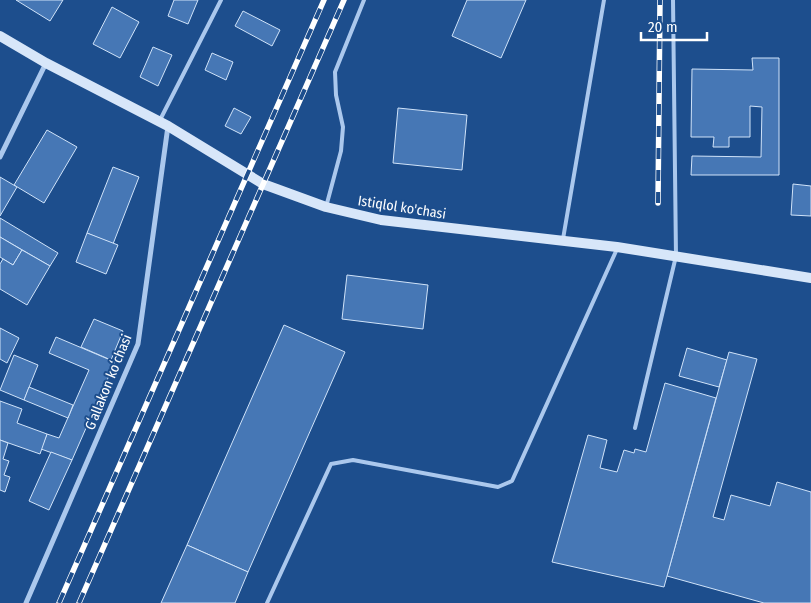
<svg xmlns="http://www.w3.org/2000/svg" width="811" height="603" font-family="'Fira Sans Condensed',sans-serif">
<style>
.building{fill:#4677b5;stroke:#d0e3f9}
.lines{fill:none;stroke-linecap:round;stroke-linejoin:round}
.lane{stroke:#abc8ed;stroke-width:4}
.street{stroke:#abc8ed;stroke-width:5}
.secondary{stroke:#d7e6f9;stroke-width:10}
.rail-casing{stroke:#fff;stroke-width:5.5}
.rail{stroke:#1d4e8d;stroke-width:4;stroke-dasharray:11;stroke-linecap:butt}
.labels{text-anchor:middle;stroke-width:4;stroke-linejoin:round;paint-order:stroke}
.street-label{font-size:14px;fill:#fff;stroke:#1d4e8d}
</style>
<rect width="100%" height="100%" fill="#1d4e8d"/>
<g class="building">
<polygon points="16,0 63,0 50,21"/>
<polygon points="174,0 198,0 188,24 168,16"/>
<polygon points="467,0 526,0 501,58 452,36"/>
<polygon points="112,7 139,22 120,58 93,44"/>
<polygon points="243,11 280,30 272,46 235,26"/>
<polygon points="153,47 172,55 158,86 140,77"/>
<polygon points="212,53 233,62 226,80 205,70"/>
<polygon points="752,58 779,58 779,175 691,175 692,156 761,157 762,107 750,106 750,137 729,137 729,147 713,147 714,137 691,137 692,69 753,70"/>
<polygon points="234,108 251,117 241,134 225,126"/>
<polygon points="398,108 467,115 462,170 393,163"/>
<polygon points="47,130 77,147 44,203 14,185"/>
<polygon points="113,167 139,177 113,244 87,233"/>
<polygon points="0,177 17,187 0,216"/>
<polygon points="793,184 811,186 811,216 791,215"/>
<polygon points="0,218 58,253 50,266 0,237"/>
<polygon points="87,233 118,245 106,274 76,262"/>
<polygon points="0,237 22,250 13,265 0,257"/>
<polygon points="22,250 50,266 27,305 0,289 0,264 3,259 13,265"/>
<polygon points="347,275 428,285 423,329 342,319"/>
<polygon points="94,319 123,331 111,360 81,347"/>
<polygon points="284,325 345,352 248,572 187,545"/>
<polygon points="0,328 19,338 7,363 0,359"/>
<polygon points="56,337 115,362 72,460 41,449 47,434 59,438 89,370 49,353"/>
<polygon points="687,348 727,360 719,387 679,376"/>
<polygon points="729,352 757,359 713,517 724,520 731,495 770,506 777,482 811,492 811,603 764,603 667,576"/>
<polygon points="14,355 38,365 24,400 0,390"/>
<polygon points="665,383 716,398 664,587 552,562 588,435 607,440 600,468 617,472 624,450 634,453 635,449 646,452"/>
<polygon points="29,387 73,405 68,418 24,400"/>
<polygon points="0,401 22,409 17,423 47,434 40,454 0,440"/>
<polygon points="0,440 8,443 3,459 9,461 4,475 10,477 5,492 0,490"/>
<polygon points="51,452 72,460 49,510 29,501"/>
<polygon points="187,545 248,572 235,603 161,603"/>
</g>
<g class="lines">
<g class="lane">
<polyline points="160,120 221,0"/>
<polyline points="326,207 341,151 343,127 336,95 335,72 364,0"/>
<polyline points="563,239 604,0"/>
<polyline points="635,428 676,256 673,0"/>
<polyline points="267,603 331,464 353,460 498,487 512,481 617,249"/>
</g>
<g class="street">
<polyline points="0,157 46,63"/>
<polyline points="26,603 138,344 168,126"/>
</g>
<polyline class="secondary" points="0,36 46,63 168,126 263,184 326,207 381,220 617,247 811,278"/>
<g class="rail-casing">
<g id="rail">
<polyline points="658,203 660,0"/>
<polyline points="59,603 324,0"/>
<polyline points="79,603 344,0"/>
</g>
</g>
<use href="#rail" class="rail"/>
</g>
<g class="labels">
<g class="street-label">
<text transform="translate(402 207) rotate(9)" y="5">Istiqlol ko'chasi</text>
<text transform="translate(108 382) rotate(-68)" y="5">Gʻallakon koʻchasi</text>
</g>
</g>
<path d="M641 32v8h66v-8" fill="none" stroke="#ffffff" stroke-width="2.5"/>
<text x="648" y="32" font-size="15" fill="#ffffff" stroke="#1d4e8d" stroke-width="4" paint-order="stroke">20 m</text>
</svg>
